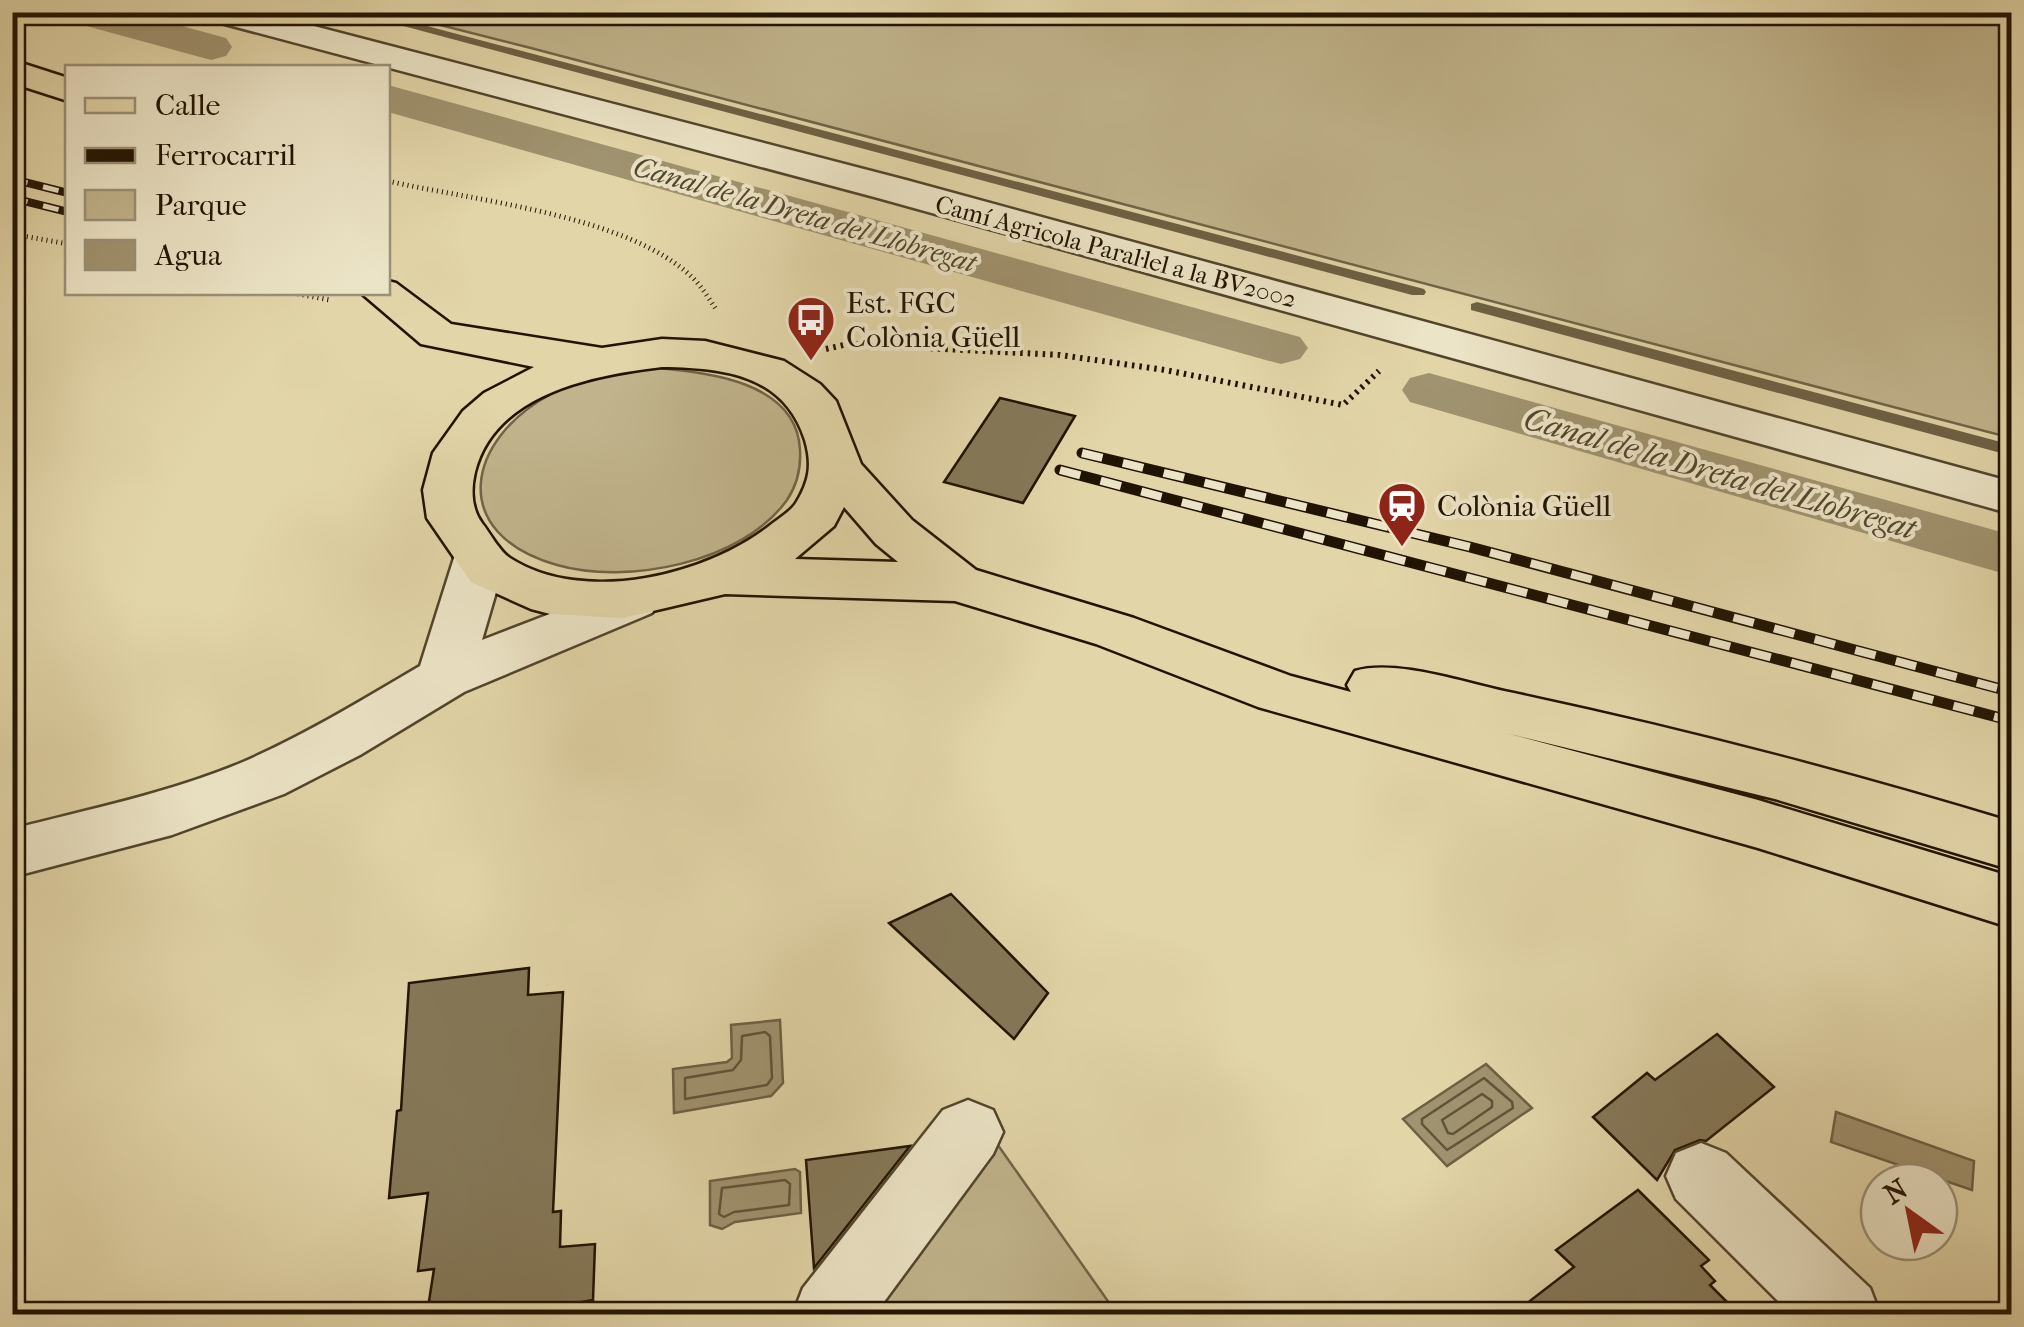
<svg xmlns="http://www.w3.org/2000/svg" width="2024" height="1327" font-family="'IM FELL French Canon',serif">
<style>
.green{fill:#c1b48c;stroke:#716446;stroke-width:2.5}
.water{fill:#a0936f;stroke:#6d6043;stroke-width:2.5}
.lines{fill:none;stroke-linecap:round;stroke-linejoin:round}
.shore{stroke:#605338;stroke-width:2.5}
.stream{fill:#6d6043;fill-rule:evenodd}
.canal{fill:#a0936f;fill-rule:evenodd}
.building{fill:#857858;stroke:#211301;stroke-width:2.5}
.street-casing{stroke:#51442b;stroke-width:5}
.primary-casing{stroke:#211301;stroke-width:5}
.path-far1{stroke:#211301;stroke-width:5;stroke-dasharray:1 4;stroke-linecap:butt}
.path{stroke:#211301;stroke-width:6;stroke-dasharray:2.5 5;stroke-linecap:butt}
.street{fill:#ece4c6;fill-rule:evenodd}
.primary{fill:#e2d5a8;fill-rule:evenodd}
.rail-far1-casing{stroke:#211301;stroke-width:8}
.rail-casing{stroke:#211301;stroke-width:11}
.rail-far1{stroke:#ece4c6;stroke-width:5;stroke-dasharray:16;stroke-linecap:butt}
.rail{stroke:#ece4c6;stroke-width:8;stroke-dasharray:21;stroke-linecap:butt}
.labels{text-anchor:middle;stroke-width:8;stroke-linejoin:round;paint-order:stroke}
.far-street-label{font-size:25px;fill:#211301;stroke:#ece4c6}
.far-water-label{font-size:28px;font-style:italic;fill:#54462d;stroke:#ece4c6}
.poi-label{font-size:30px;fill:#211301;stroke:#ece4c6;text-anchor:start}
.water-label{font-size:32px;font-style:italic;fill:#54462d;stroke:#ece4c6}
</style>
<rect width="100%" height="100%" fill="#e2d5a8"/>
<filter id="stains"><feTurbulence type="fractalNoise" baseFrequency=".002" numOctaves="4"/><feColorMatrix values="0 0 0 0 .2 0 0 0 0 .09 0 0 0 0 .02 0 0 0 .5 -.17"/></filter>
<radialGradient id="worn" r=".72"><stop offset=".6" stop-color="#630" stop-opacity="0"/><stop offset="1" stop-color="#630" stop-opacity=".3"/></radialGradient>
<g class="green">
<polygon points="393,13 2011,13 2011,438 527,47"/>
<path d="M656 368C708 372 797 382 800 450 801 467 797 485 787 500 742 563 627 585 557 565 447 534 465 439 553 393 585 377 621 373 656 368Z"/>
<polygon points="988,1131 1117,1314 851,1314"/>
</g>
<g class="water">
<polygon points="780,1020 783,1083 771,1096 674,1113 673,1069 727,1062 732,1058 731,1025"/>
<polygon points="1486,1064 1532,1108 1447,1166 1403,1119"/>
<polygon points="1836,1112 1974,1161 1972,1190 1831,1142"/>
<polygon points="795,1169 800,1172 801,1213 735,1222 722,1229 710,1225 710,1181"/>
</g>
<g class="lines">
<g class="shore">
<polygon points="765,1032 770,1036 772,1078 767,1085 685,1099 685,1078 733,1070 741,1060 742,1036"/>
<polygon points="1484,1078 1512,1102 1513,1108 1447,1150 1422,1124 1422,1119"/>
<polygon points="1482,1094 1492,1101 1492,1107 1453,1134 1448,1133 1442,1120"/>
<polygon points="785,1180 790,1184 789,1205 734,1212 724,1217 719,1214 722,1188"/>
</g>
<g class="stream">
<polygon points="351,12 374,12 1424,289 1426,292 1424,295 1412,295"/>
<polygon points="1477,302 2012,445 2012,456 1471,310 1471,304"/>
</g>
<g class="canal">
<polygon points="62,12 131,12 226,38 232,47 226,56 211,60 68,21"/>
<polygon points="388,85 1300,337 1308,348 1300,359 1281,364 1262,359 388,112"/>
<polygon points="1429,373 2012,535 2012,576 1410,402 1402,390 1410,378"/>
</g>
</g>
<g class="building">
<polygon points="1000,398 1075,416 1023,503 944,482"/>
<polygon points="951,894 1048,993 1014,1039 889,923"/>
<polygon points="529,968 528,995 563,992 553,1212 561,1211 560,1247 595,1244 593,1300 570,1304 570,1314 427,1314 434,1269 418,1271 428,1193 389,1198 397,1111 401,1110 409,983"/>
<polygon points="1717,1034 1774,1087 1706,1141 1700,1140 1675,1150 1657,1180 1593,1117 1647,1073 1655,1080"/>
<polygon points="910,1146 814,1268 806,1160"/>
<polygon points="1638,1190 1709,1260 1701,1266 1715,1281 1710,1285 1739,1314 1513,1314 1574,1267 1556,1250"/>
</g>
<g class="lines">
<g class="street-casing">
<g id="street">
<polygon points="201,12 260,12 906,180 2012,482 2012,514 878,198 206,19"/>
<path d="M480 541 498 546 506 558 482 640 633 582 652 587 660 600 652 613 464 692 360 755 284 794 172 835 12 877V829C90 809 169 793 243 762 305 735 362 700 420 666L454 558 462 546Z"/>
<polygon points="968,1100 993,1110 1003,1132 993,1154 875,1314 793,1314 803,1288 943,1110"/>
<polygon points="1701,1143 1726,1153 1870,1288 1880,1314 1791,1314 1676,1199 1666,1176 1676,1153"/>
</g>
</g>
<g class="primary-casing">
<g id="primary">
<polygon points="12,60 68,78 68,101 12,83"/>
<path d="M388 281 396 283 451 324 602 348 662 339 705 341 784 361 820 384 836 401 861 464 912 520 976 570 1134 618 1291 676 1351 692 1347 685 1355 671C1395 659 1462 682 1504 691 1675 727 1844 771 2012 822V870L1775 799 1506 733 1758 800 2012 877V928L1758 848 1258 707 1096 644 955 601 725 594 623 618 550 614 531 609 471 582 427 518 423 490 433 453 463 411 484 393 534 367 421 344 360 292H388ZM662 367C723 368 784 374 805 440 812 464 810 480 796 503 791 511 781 517 773 523 709 575 585 606 510 558 499 551 490 533 482 523 471 508 471 489 475 472 495 393 594 375 662 367ZM844 507 876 544 898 562 795 559 834 526Z"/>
</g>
</g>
<g class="path-far1">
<path d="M388 181C475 201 628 215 693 278 702 287 709 299 716 309"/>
<polyline points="12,234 68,244"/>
<polyline points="288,292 330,300"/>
</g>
<polyline class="path" points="826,349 848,344 1060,355 1165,370 1343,405 1379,371"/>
<use href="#street" class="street"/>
<use href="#primary" class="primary"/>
<g class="rail-far1-casing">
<g id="rail-far1">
<polyline points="12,179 68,193"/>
<polyline points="12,198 68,212"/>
</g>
</g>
<g class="rail-casing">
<g id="rail">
<polyline points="1082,453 1470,547 2012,692"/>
<polyline points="1060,470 2012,721"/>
</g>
</g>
<use href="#rail-far1" class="rail-far1"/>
<use href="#rail" class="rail"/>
</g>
<defs>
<g id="bus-pin" transform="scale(2.5)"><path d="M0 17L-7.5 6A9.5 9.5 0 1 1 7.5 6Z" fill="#8f2418" stroke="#ece4c6"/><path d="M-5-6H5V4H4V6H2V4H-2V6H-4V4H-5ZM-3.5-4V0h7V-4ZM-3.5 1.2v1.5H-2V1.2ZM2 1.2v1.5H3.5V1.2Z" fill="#fff"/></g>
<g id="station-pin" transform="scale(2.5)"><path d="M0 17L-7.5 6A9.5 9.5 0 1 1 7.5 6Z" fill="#8f2418" stroke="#ece4c6"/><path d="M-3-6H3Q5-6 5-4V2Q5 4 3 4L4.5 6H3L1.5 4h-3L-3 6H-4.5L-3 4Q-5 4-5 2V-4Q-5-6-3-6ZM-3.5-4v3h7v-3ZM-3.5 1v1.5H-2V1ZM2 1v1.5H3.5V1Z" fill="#fff"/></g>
</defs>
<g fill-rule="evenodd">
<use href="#bus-pin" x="811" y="320"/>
<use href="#station-pin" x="1402" y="506"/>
</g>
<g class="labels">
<g class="far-street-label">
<text transform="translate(1116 251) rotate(15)" y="9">Camí Agricola Paral·lel a la BV2002</text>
</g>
<g class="far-water-label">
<text transform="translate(805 214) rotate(16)" y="10">Canal de la Dreta del Llobregat</text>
</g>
<g class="poi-label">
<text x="846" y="313">Est. FGC<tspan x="846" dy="34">Colònia Güell</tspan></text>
<text x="1437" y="516">Colònia Güell</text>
</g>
<g class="water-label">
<text transform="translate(1720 473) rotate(16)" y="11">Canal de la Dreta del Llobregat</text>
</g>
</g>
<rect width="2024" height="1327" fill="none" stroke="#e2d5a8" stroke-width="50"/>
<rect x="15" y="15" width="1994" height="1297" fill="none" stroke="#211301" stroke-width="5"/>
<rect x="25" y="25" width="1974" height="1277" fill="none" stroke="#211301" stroke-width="2.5"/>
<rect x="65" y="65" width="325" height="230" fill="#ece4c6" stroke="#9b9077" stroke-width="2.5"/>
<rect x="85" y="98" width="50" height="15" fill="#e2d5a8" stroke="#9b9077" stroke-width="2.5"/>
<text x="155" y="115" font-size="30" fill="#211301">Calle</text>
<rect x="85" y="148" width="50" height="15" fill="#211301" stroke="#9b9077" stroke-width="2.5"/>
<text x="155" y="165" font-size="30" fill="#211301">Ferrocarril</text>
<rect x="85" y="190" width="50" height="30" fill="#c1b48c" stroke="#9b9077" stroke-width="2.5"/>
<text x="155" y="215" font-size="30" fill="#211301">Parque</text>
<rect x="85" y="240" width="50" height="30" fill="#a0936f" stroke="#9b9077" stroke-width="2.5"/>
<text x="155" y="265" font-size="30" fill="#211301">Agua</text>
<g transform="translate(1909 1212) rotate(327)"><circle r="48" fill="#ece4c6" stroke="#9b9077" stroke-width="2.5"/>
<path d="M0-8L18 38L0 25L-18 38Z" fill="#8f2418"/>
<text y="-15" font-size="28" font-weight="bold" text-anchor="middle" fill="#211301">N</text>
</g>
<rect width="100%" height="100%" filter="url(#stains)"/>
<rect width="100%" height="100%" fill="url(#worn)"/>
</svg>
